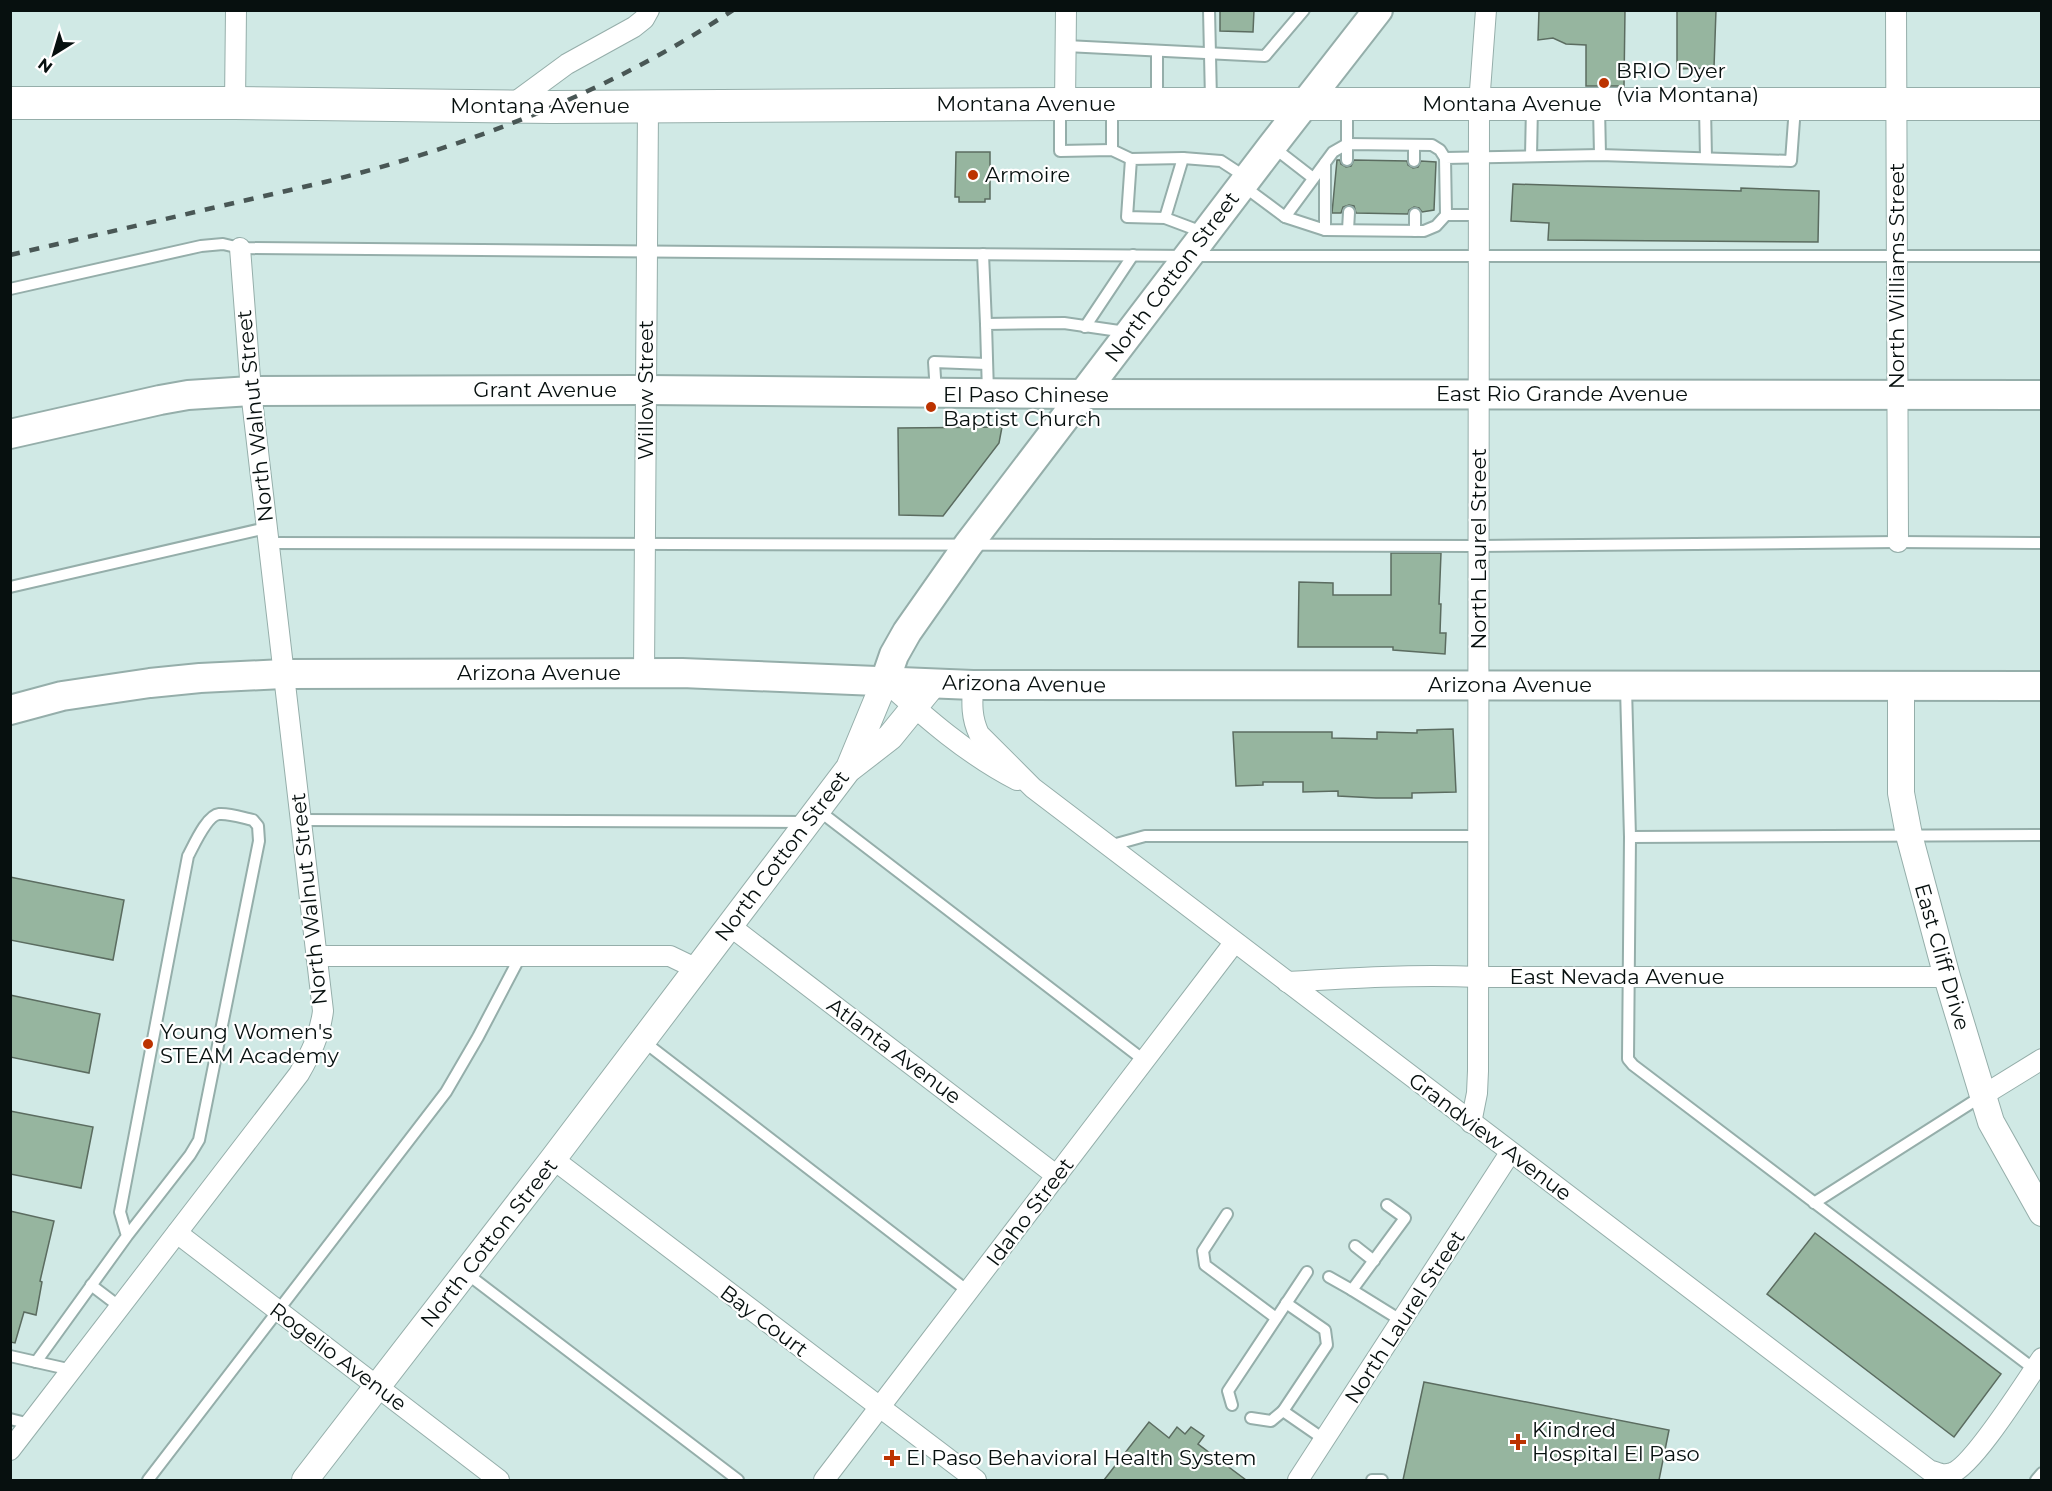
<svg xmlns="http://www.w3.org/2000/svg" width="2052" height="1491" font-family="Montserrat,sans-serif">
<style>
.building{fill:#96b59f;stroke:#5b6c60;stroke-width:1.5}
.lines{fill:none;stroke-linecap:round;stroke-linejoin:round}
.service-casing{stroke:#95aeaa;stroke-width:14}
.minor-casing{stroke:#95aeaa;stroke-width:22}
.tertiary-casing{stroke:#95aeaa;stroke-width:28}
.secondary-casing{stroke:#95aeaa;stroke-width:32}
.primary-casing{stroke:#95aeaa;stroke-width:34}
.service{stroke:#fff;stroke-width:10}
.minor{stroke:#fff;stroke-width:20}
.tertiary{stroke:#fff;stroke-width:26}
.secondary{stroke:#fff;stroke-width:28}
.primary{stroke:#fff;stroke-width:32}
.rail{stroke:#495755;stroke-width:4.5;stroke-dasharray:10 10;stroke-linecap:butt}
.poi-dot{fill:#bc3300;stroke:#fff;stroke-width:2}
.labels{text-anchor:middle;stroke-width:4.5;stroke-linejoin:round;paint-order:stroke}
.poi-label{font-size:21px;fill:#07100f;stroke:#fff;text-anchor:start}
.street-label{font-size:21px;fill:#07100f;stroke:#fff}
</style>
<rect width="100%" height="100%" fill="#d0e9e5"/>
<g class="building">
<polygon points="1220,10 1254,10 1253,32 1220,31"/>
<polygon points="1539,10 1625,10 1624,86 1586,86 1586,45 1566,44 1553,38 1538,40"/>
<polygon points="1677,10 1716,10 1714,68 1677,69"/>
<polygon points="956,152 990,152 990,199 985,199 985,202 959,202 959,197 955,197"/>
<polygon points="1337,160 1340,160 1341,164 1346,167 1351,166 1354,160 1407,161 1408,165 1413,168 1418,167 1421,161 1436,162 1434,210 1422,212 1419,208 1414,207 1409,210 1408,214 1356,213 1354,206 1349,205 1343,207 1341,213 1332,213"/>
<polygon points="1513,184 1741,191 1741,188 1819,191 1818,242 1548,240 1549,223 1511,221"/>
<polygon points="1002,427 999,443 943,516 899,515 898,428"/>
<polygon points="1391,553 1441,553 1439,604 1441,604 1440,633 1446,633 1445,654 1393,650 1393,647 1298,647 1299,582 1333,583 1333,595 1391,595"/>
<polygon points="1453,729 1456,792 1412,793 1412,798 1376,798 1338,796 1338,791 1303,792 1303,782 1263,782 1263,785 1236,786 1233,732 1332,732 1332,738 1377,739 1377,732 1417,733 1417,730"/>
<polygon points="10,877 124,900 113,960 10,940"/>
<polygon points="10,995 100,1014 89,1073 10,1057"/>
<polygon points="10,1111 93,1127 81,1188 10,1174"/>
<polygon points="10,1211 54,1221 40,1281 42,1282 36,1315 24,1312 15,1343 10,1342"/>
<polygon points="1815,1233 2001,1374 1954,1437 1767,1294"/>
<polygon points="1424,1382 1669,1430 1659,1480 1403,1480"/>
<polygon points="1149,1422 1169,1438 1177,1427 1185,1434 1191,1427 1204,1436 1198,1444 1246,1480 1104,1480"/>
</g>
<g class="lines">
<g class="service-casing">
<g id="service">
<polyline points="1209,10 1211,100"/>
<polyline points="1066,46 1265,56 1304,10"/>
<polyline points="1157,100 1157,51"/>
<polyline points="1347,106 1347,160"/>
<polyline points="1060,107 1060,151 1112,150 1131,159"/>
<polyline points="1599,107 1600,155"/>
<polyline points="1705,108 1706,158"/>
<polyline points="1414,145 1414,161"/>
<polyline points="1273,147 1313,178"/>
<polyline points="1112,150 1112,105"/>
<polyline points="1531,156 1532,106"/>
<polyline points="1183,158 1221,161 1247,178"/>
<polyline points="1325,163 1325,230 1424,231 1436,226 1446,215"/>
<polyline points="1242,185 1285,217 1333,152 1347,144 1432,145 1440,150 1445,158"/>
<polyline points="1415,214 1415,231"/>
<polyline points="1479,215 1446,215 1445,158 1600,155 1791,161 1795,107"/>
<polyline points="1285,217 1325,230"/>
<polyline points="1165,218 1183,158 1131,159 1127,217 1165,218 1205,233"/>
<polyline points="1348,230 1349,212"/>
<polyline points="983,254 986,324"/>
<polyline points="10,289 201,246 223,244 240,248 1189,256 2042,256"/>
<polyline points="1085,327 1133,255"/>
<polyline points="936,393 934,362 987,364"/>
<polyline points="988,393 986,324 1064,323 1126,332"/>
<polyline points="268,543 1479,546 1898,542 2042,543"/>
<polyline points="10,587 266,528"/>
<polyline points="1626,688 1630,837 1628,1059 1633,1065 2034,1369"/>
<polyline points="818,810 1145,1061"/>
<polyline points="300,820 805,822"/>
<polyline points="1630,837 2042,835"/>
<polyline points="1109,846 1145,836 1479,836"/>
<polyline points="643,1041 969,1292"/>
<polyline points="1814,1203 1982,1096"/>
<polyline points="1387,1205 1405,1218 1352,1290 1402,1321"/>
<polyline points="1227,1214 1203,1251 1205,1265 1276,1318"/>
<polyline points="1355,1246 1374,1261"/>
<polyline points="466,1273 738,1480"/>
<polyline points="1329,1277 1352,1290"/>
<polyline points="91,1285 120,1307"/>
<polyline points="10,1356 72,1370"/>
<path d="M36 1362 127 1236 190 1155 199 1140 259 841 258 826 253 820C243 818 230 813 219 814 207 815 194 845 188 856L120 1212 127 1236"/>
<polyline points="1232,1405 1228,1391 1307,1272"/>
<polyline points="1283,1411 1327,1345 1325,1330 1286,1303"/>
<polyline points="1251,1418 1271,1421 1283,1411 1325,1440"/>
<polyline points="10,1419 30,1424"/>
<polyline points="148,1480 446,1092 478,1037 521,955"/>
<polyline points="1372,1480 1382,1480"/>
<polyline points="2036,1480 2042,1473"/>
</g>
</g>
<g class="minor-casing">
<g id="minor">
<polyline points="1896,10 1898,542"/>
<polyline points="235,103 236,10"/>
<polyline points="1065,104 1066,10"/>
<polyline points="510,106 567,64 634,27 644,19 649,10"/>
<polyline points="644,673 648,107"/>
<path d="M885 681C926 718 968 755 1017 780"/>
<path d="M973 685C972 703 971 717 979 734L1033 788 1929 1470C1938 1473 1943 1476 1952 1473 1974 1465 2026 1381 2042 1358"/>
<polyline points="730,926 1057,1176"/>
<polyline points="316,956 670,956 697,969"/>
<path d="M1287 982C1351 978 1415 974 1479 977H1947"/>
<polyline points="1982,1096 2042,1059"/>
<polyline points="1471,1123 1477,1093 1478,1071 1479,104 1486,10"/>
<polyline points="553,1159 976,1480"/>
<polyline points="177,1233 499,1480"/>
<path d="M10 1450 299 1074C311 1053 320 1035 323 1011L251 391 240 248"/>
<polyline points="824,1480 1234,943"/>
<polyline points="1298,1480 1510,1153"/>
</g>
</g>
<g class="tertiary-casing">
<g id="tertiary">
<polyline points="1901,686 1901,793 1909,835 1947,977 1991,1122 2042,1213"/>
<polyline points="850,768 890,737 934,683"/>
<polyline points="305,1480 553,1159 849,768 885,681"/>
</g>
</g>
<g class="secondary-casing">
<g id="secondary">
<polyline points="10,434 160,400 188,395 251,391 646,390 1083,394 2042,395"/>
<polyline points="885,681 894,655 907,632 968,545 1272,146 1378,10"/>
<polyline points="10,710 62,696 150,683 200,678 283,674 682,673 973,685 2042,686"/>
</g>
</g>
<g class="primary-casing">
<polyline id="primary" points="10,103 235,103 552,107 1061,104 2042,104"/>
</g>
<use href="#service" class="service"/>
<use href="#minor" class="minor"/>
<use href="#tertiary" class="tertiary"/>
<use href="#secondary" class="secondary"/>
<use href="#primary" class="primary"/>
<path class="rail" d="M10 255 329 181C471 145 610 92 733 10"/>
</g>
<g class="poi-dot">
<circle cx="1604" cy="83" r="6"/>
<circle cx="973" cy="175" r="6"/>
<circle cx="931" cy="407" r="6"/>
<circle cx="148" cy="1044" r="6"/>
<path d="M1515 1433h6v6h6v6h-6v6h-6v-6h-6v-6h6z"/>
<path d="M889 1449h6v6h6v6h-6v6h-6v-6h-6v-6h6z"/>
</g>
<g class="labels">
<g class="poi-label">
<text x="1616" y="78">BRIO Dyer<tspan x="1616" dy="24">(via Montana)</tspan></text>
<text x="985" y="182">Armoire</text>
<text x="943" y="402">El Paso Chinese<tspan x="943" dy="24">Baptist Church</tspan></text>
<text x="160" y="1039">Young Women's<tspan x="160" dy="24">STEAM Academy</tspan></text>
<text x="1532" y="1437">Kindred<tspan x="1532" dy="24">Hospital El Paso</tspan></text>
<text x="906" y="1465">El Paso Behavioral Health System</text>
</g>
<g class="street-label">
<text x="1026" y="111">Montana Avenue</text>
<text x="1512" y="111">Montana Avenue</text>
<text x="540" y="113">Montana Avenue</text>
<text transform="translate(1897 276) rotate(-90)" y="7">North Williams Street</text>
<text transform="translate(1172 277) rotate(-53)" y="7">North Cotton Street</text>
<text x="545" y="397">Grant Avenue</text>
<text transform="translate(646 390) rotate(-90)" y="7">Willow Street</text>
<text x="1562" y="401">East Rio Grande Avenue</text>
<text transform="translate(255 416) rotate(-96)" y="7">North Walnut Street</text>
<text transform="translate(1479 549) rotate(-90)" y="7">North Laurel Street</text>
<text x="539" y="680">Arizona Avenue</text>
<text transform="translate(1024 684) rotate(1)" y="7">Arizona Avenue</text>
<text x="1510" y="692">Arizona Avenue</text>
<text transform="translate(782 856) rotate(-53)" y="7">North Cotton Street</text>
<text transform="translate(309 899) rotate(-96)" y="7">North Walnut Street</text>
<text transform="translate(1942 957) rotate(74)" y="7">East Cliff Drive</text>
<text x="1617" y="984">East Nevada Avenue</text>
<text transform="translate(894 1051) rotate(37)" y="7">Atlanta Avenue</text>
<text transform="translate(1490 1137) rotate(37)" y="7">Grandview Avenue</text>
<text transform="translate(1030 1212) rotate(-53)" y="7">Idaho Street</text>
<text transform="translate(489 1243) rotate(-52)" y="7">North Cotton Street</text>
<text transform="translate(1405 1317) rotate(-57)" y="7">North Laurel Street</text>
<text transform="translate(764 1321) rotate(37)" y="7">Bay Court</text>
<text transform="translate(338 1357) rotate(37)" y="7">Rogelio Avenue</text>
</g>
</g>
<rect width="2052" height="1491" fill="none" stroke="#07100f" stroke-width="24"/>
<g transform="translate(54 54) rotate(217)" stroke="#ffffff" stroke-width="4.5" paint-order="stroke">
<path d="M0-4.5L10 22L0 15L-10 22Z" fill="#07100f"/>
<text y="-9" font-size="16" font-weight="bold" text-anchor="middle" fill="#07100f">N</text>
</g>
</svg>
